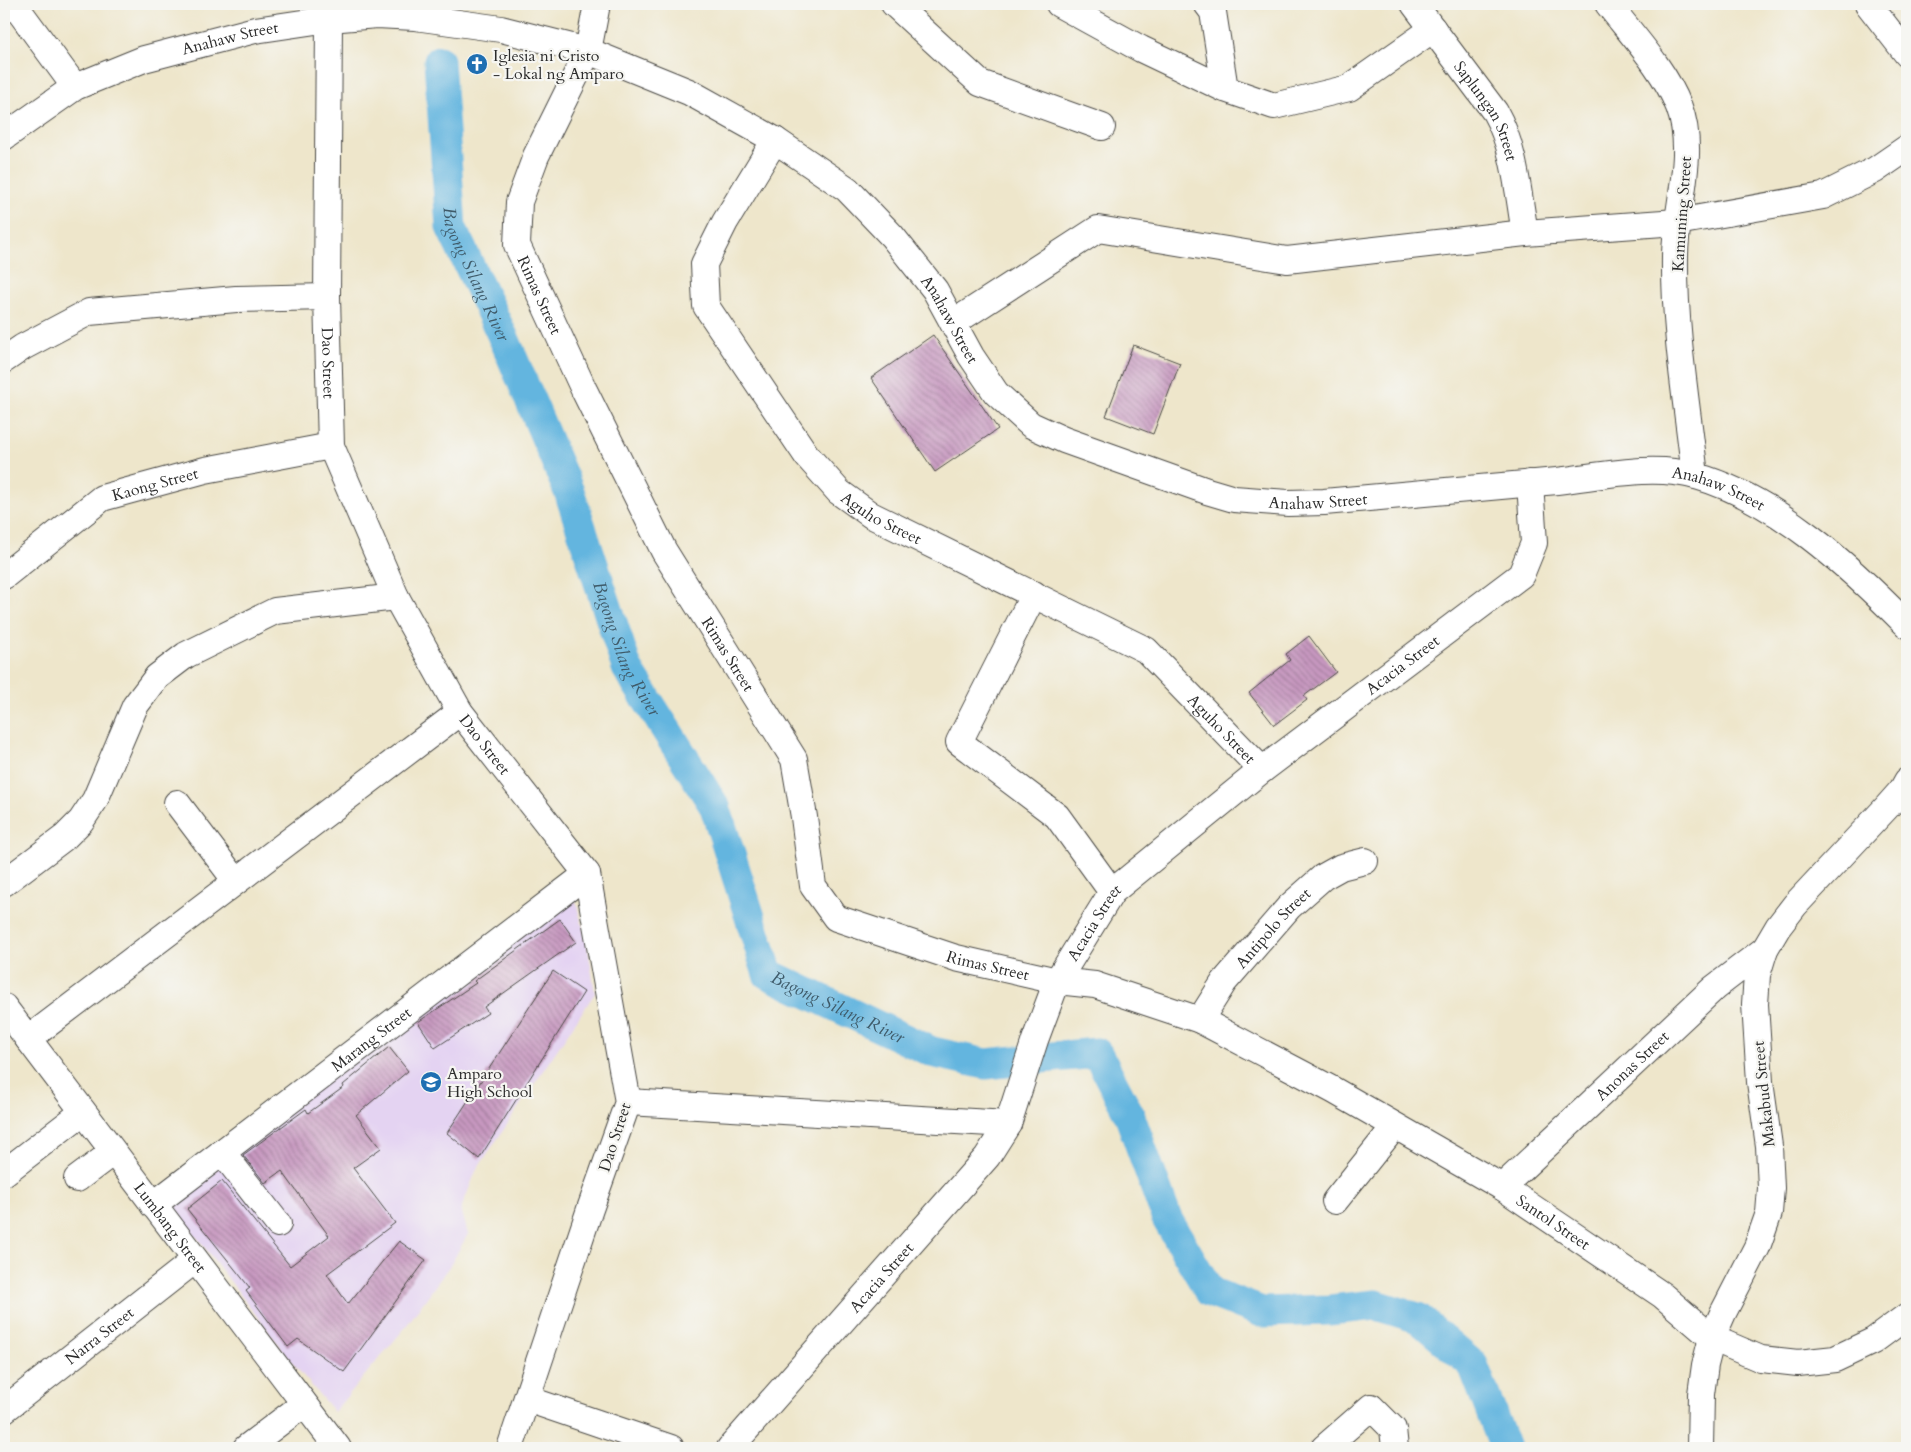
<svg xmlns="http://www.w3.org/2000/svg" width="1911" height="1452" font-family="Cardo,serif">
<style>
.built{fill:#e4d3f2}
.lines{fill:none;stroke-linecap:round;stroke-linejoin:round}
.river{stroke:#63b5df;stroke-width:31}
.building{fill:url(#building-back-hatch)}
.minor-casing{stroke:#484743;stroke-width:28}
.minor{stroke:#fff;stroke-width:26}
.labels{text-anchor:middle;stroke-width:4.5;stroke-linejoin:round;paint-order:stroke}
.street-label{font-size:16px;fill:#2b2b2b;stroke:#f6f6f2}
.poi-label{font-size:16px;fill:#2b2b2b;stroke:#f6f6f2;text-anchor:start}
.water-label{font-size:18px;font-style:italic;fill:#3f5b6a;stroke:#f6f6f2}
</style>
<defs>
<pattern id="building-back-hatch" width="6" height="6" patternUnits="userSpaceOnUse" patternTransform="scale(1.25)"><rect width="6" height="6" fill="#c798c0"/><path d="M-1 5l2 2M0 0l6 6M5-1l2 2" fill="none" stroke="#a27c9c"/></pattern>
</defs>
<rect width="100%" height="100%" fill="#f6f6f2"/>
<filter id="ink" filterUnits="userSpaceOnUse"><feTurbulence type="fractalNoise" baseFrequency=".02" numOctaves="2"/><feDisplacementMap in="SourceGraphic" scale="10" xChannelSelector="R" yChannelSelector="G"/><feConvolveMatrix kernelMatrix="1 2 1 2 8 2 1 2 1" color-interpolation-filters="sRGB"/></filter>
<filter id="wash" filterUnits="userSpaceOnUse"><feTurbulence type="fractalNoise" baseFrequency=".0096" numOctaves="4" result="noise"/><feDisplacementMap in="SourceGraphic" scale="20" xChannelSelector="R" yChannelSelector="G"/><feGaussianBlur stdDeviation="1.12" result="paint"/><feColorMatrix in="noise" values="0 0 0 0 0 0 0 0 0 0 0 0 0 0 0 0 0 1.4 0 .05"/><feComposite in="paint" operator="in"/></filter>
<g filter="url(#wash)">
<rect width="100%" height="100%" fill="#eee6cb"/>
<polygon class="built" points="574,895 587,942 595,993 476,1171 461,1209 468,1234 451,1264 404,1329 334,1412 291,1361 169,1201"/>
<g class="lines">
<g class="river">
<path id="s1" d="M439 61 451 227 506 343 570 494 627 668 715 807 768 974 932 1052 986 1064 1016 1061"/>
<polyline points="1042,1058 1097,1053 1129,1114 1167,1219 1210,1292 1262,1312 1329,1310 1376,1305 1418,1318 1473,1365 1505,1448"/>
</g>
</g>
<g id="blocks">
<g class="building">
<polygon points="933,335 998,429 935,472 871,378"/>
<polygon points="1133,345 1180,363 1153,434 1106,416"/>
<polygon points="1309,636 1336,672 1304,696 1307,700 1274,725 1249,693 1290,660 1286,654"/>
<polygon points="560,919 576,942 484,1007 488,1013 435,1048 418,1022 476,983 474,981"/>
<polygon points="553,971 584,992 479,1159 447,1133"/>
<polygon points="389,1047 408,1071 356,1115 381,1148 353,1168 395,1223 327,1274 348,1304 399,1241 426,1260 344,1372 298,1339 288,1347 246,1291 250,1288 187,1209 222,1181 290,1266 329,1236 282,1171 265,1183 243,1155 306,1109 308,1113 344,1087 343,1085"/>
</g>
</g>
</g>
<g filter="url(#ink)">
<use href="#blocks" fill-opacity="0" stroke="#484743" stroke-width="1"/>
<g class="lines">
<g class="minor-casing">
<g id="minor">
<polyline points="14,4 75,87"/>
<path id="s2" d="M597 4 588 51 536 156 519 202 517 245 584 390 664 551 794 759 804 817 813 886 836 918 956 958 1057 981 1095 985 1200 1020 1333 1090 1502 1187 1662 1295 1712 1338 1761 1359 1798 1363 1835 1359 1873 1341 1907 1316"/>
<polyline points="894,4 980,83 1102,127"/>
<polyline points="1059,4 1141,49 1225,89 1274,106 1349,88 1433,29"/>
<polyline points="1207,4 1213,12 1225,89"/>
<path id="s3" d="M1414 4 1495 112C1515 147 1518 193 1525 233"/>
<path d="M1608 4C1632 35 1665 70 1679 107 1697 154 1675 208 1675 257 1674 330 1687 404 1695 476"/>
<polyline points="1868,4 1907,54"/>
<path id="s4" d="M329 19 327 297 331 446 396 597 460 712 587 874 628 1102 590 1209 510 1448"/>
<path id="s5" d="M4 137 75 87 144 59 255 30 329 19 377 15 415 17 501 29 588 51 689 92 775 140 847 189 892 236 935 290 971 356 996 393 1031 425 1064 440 1207 491 1234 499 1288 503 1324 502C1402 495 1479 488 1557 481 1603 476 1651 464 1696 476 1777 499 1849 566 1907 625"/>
<path id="s6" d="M775 140 725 222 704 264 706 306 807 456 839 492 871 515 1146 650 1262 770"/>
<polyline points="953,323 1098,229 1287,260 1525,233 1677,222 1823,196 1875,170 1907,148"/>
<polyline points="4,360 23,347 89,312 236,299 327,297"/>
<path id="s7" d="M4 576 102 498 205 470 331 446"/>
<polyline points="1034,594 959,742 1057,816 1112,892"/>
<polyline points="177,803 236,881"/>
<polyline points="4,883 65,837 81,821 95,800 135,706 157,677 186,655 275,611 396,597"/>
<path id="s8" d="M4 1007 338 1448"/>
<path id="s9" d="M1200 1020 1224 982 1289 907 1323 877 1341 867 1365 861"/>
<polyline points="28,1039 460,712"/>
<polyline points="628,1102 1008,1124"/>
<polyline points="222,1152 278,1224"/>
<polyline points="4,1173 83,1112"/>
<polyline points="77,1179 113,1152"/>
<path id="s10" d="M1502 1187 1714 988 1765 949"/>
<polyline points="1335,1201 1395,1126"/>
<path id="s11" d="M153 1205 587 874"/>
<polyline points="527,1399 671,1448"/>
<path id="s12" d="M4 1410 195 1260"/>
<polyline points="246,1448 304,1404"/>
<path id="s13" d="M730 1448 987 1157 1008 1124 1035 1040 1057 981 1112 892 1262 770 1521 575 1534 543 1530 483"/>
<polyline points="1324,1448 1371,1407 1393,1429 1395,1448"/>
<polyline points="1700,1448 1701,1394 1705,1365 1712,1338 1723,1313 1757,1247 1769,1213 1771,1188 1769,1146 1760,1082 1755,1004 1757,975 1765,949 1778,927 1795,905 1886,808 1902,790 1907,781"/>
</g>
</g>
<use href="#minor" class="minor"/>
</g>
</g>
<defs>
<g id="church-disc" transform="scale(1.125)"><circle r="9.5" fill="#1f6fb2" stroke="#f6f6f2"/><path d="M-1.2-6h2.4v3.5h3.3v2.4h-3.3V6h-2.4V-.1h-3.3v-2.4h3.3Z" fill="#fff"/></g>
<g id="school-disc" transform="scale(1.125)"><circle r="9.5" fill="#1f6fb2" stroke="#f6f6f2"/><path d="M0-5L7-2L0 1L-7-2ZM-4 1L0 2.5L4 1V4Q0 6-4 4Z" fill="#fff"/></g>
</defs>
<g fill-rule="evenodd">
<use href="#church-disc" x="477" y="64"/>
<use href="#school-disc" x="431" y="1082"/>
</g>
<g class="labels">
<g class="street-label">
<text dy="6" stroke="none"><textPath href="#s5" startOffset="250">Anahaw Street</textPath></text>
<text dy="6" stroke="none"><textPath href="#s3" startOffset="130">Saplungan Street</textPath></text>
<text transform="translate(1681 214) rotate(-86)" y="6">Kamuning Street</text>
<text dy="6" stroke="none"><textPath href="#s2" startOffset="312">Rimas Street</textPath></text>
<text dy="6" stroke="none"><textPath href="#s5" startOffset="1075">Anahaw Street</textPath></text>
<text dy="6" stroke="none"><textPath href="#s4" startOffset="344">Dao Street</textPath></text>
<text dy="6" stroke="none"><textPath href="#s7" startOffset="180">Kaong Street</textPath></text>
<text dy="6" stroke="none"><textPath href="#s5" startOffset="1915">Anahaw Street</textPath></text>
<text dy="6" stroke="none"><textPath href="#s5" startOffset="1510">Anahaw Street</textPath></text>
<text dy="6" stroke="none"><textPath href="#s6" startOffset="464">Aguho Street</textPath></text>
<text dy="6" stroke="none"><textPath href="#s2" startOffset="718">Rimas Street</textPath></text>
<text dy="6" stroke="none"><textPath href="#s13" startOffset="1052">Acacia Street</textPath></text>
<text dy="6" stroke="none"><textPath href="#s6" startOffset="869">Aguho Street</textPath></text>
<text dy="6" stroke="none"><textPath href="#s4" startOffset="764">Dao Street</textPath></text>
<text dy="6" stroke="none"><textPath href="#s13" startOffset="648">Acacia Street</textPath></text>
<text dy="6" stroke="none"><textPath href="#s9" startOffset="118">Antipolo Street</textPath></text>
<text dy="6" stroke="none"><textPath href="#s2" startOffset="1169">Rimas Street</textPath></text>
<text dy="6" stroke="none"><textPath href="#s11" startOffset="274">Marang Street</textPath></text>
<text dy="6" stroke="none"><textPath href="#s10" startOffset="178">Anonas Street</textPath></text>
<text transform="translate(1763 1094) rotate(-96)" y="6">Makabud Street</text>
<text transform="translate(614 1137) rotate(-72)" y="6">Dao Street</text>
<text dy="6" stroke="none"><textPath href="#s2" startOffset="1796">Santol Street</textPath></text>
<text dy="6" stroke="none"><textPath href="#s8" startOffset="276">Lumbang Street</textPath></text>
<text dy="6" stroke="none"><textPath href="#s13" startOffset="228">Acacia Street</textPath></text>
<text dy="6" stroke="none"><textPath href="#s12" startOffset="121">Narra Street</textPath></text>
</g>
<g class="poi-label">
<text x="493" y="61">Iglesia ni Cristo<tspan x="493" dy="18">- Lokal ng Amparo</tspan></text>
<text x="447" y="1079">Amparo<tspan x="447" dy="18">High School</tspan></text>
</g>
<g class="water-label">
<text dy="6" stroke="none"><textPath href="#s1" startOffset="219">Bagong Silang River</textPath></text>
<text dy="6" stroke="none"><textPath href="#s1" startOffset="624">Bagong Silang River</textPath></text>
<text dy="6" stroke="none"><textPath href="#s1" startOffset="1059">Bagong Silang River</textPath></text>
</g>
</g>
<rect width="1911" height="1452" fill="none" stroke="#f6f6f2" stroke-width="20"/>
</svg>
